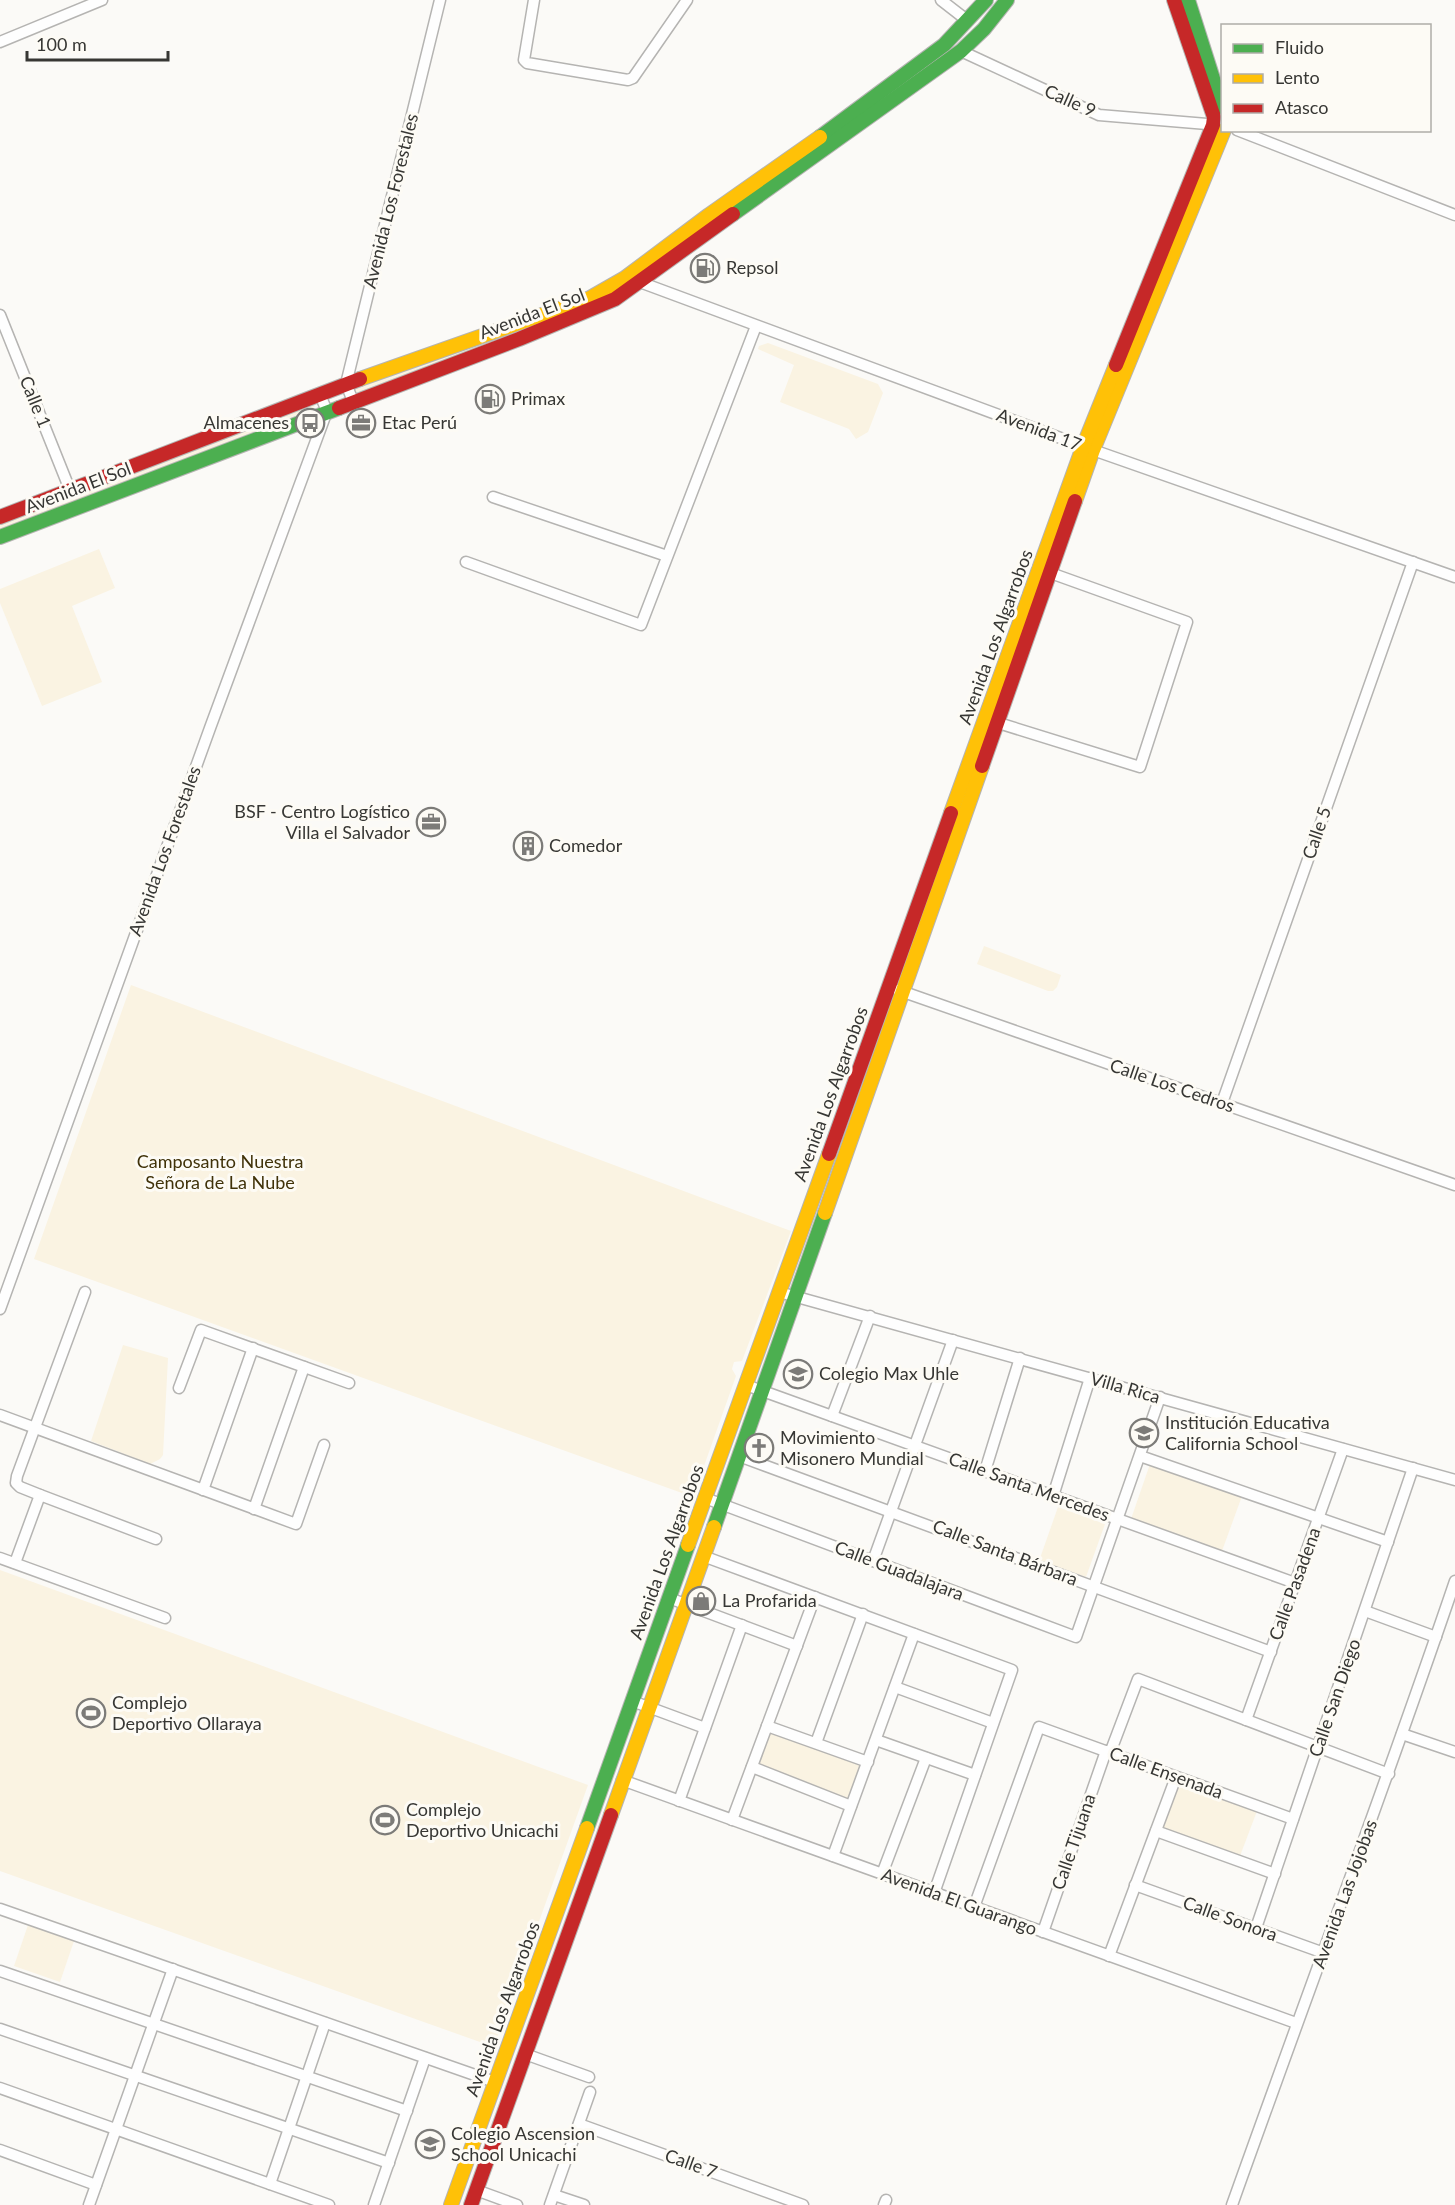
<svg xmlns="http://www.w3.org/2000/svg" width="1455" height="2205" font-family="Lato,sans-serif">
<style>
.green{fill:#faf3e2}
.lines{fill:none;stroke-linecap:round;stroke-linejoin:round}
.street-casing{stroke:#b5b4b2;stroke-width:13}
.fast-casing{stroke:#b5b4b2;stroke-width:16}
.slow-casing{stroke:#b5b4b2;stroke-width:16}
.jam-casing{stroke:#b5b4b2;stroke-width:16}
.street{stroke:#fefefe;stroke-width:10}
.fast{stroke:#4caf50;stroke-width:14}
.slow{stroke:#ffc107;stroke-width:14}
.jam{stroke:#c62828;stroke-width:14}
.labels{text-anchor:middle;stroke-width:6;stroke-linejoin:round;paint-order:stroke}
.street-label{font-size:18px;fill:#373734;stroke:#fdfbf5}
.poi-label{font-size:18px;fill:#373734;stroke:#fdfbf5;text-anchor:start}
.park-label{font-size:18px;fill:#403209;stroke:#fdfbf5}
</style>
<rect width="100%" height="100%" fill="#fbfaf7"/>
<g class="green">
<polygon points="597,303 357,393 353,389"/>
<polygon points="768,343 878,384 883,393 868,432 856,439 849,429 780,402 794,365 758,349 759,346"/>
<polygon points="314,403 315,406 312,409 0,532 0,525"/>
<polygon points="99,549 115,588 72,606 102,682 42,706 0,603 0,589"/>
<polygon points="984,946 1061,975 1057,987 1053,991 1048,991 977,964"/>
<polygon points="131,985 791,1231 742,1361 734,1362 732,1369 736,1376 693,1497 34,1259"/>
<polygon points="123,1345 168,1358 163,1455 160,1459 150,1464 91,1441"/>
<polygon points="1150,1464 1242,1496 1222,1551 1131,1519"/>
<polygon points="1058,1507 1105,1524 1086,1577 1039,1561"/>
<polygon points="0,1570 588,1785 494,2047 0,1871"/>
<polygon points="771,1730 863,1765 849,1801 758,1766"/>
<polygon points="1179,1782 1257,1811 1240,1856 1162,1827"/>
<polygon points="28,1925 74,1941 60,1982 14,1966"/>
</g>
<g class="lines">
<g class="street-casing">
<g id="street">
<polyline points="534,0 524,60 527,63 628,80 633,78 687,0"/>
<polyline points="941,0 968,21"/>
<polyline points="0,42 102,0"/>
<polyline points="961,51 1099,115 1219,125"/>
<polyline points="1237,130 1455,215"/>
<polyline points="637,281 1093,450 1455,577"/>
<polyline points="0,315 70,490"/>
<polyline points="353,401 346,384 440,0"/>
<polyline points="493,497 667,556"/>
<polyline points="466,562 641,625 756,326"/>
<polyline points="992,721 1140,767 1187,622 1045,571"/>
<polyline points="898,990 1455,1185"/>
<polyline points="1222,1103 1413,562"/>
<polyline points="85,1292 17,1476 16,1483 20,1487 40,1495 156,1539"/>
<polyline points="779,1292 1455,1480"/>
<polyline points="0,1309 210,728 327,411 320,395"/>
<polyline points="746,1385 1295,1583"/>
<polyline points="179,1388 201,1330 349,1383"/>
<polyline points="0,1415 296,1524 324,1445"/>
<polyline points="832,1416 870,1316"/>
<polyline points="739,1456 1271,1652"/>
<polyline points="1140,1456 1388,1542"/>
<polyline points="985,1471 1020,1358"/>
<polyline points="203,1490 253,1348"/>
<polyline points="1053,1496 1090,1378"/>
<polyline points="705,1498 1076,1637 1160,1397"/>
<polyline points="254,1509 304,1367"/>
<polyline points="703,1556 1012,1670 934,1893"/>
<polyline points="0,1558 165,1618"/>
<polyline points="873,1561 953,1340"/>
<polyline points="15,1563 40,1495"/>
<polyline points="669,1598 797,1646"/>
<polyline points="1365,1611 1436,1637"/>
<polyline points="895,1687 993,1723"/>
<polyline points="632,1701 705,1728"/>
<polyline points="1246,1720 1343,1449"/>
<polyline points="767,1726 868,1762"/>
<polyline points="1402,1734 1455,1752"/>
<polyline points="876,1740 975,1775"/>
<polyline points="816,1743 863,1614"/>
<polyline points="1110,1753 1138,1679 1389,1774"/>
<polyline points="752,1767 851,1806"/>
<polyline points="622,1780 1296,2023"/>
<polyline points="679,1801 742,1625"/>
<polyline points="732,1820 815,1597"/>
<polyline points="1156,1831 1275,1874"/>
<polyline points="833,1856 914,1634"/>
<polyline points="882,1874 926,1758"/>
<polyline points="1135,1885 1324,1953"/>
<polyline points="974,1907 1039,1727 1293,1819"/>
<polyline points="0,1909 495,2082"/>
<polyline points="1256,1928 1413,1468"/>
<polyline points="1043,1932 1106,1751"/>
<polyline points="1109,1956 1176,1777"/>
<polyline points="0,1971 407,2111"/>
<polyline points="0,2029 389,2163"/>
<polyline points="525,2054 589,2077"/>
<polyline points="0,2088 329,2205"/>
<polyline points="579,2124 803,2205"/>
<polyline points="0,2150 96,2185"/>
<polyline points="270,2184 325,2023"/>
<polyline points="476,2190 517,2205"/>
<polyline points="554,2195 584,2205"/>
<polyline points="89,2205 173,1969"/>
<polyline points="374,2205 425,2058"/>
<polyline points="550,2205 590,2092"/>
<polyline points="884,2205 886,2200"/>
<path d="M1232 2205C1306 1997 1384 1790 1455 1581"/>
</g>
</g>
<g class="fast-casing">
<g id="fast">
<polyline points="1188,0 1222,107"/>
<polyline points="820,137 944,45 986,0"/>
<polyline points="733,214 961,51 984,29 1007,0"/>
<polyline points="0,537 339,408"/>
<polyline points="714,1527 825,1213"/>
<polyline points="587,1828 688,1545"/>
</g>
</g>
<g class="slow-casing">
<g id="slow">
<polyline points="360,379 590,298 625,278 709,215 820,137"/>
<polyline points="1075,501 1093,450 1224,130"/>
<polyline points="951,813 1083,447 1116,365"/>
<polyline points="825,1213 982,766"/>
<polyline points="688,1545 829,1154"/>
<polyline points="611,1815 714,1527"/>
<polyline points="451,2205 587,1828"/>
</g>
</g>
<g class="jam-casing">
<g id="jam">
<polyline points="1116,365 1213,125 1214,117 1174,0"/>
<polyline points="339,408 519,339 615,299 733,214"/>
<polyline points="0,517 360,379"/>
<polyline points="982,766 1075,501"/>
<polyline points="829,1154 951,813"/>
<polyline points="471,2205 611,1815"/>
</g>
</g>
<use href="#street" class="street"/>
<use href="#fast" class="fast"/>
<use href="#slow" class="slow"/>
<use href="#jam" class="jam"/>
</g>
<defs>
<g id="fuel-ring" transform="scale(1.5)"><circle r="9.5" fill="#fdfbf5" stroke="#7c7b78" stroke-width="1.5"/><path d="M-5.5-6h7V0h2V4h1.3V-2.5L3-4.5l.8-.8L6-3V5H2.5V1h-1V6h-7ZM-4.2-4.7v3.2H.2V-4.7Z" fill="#7c7b78"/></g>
<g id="bus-ring" transform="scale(1.5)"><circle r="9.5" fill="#fdfbf5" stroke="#7c7b78" stroke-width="1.5"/><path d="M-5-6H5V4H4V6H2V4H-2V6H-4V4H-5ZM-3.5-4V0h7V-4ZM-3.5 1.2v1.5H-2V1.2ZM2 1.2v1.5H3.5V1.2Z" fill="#7c7b78"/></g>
<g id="office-ring" transform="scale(1.5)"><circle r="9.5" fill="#fdfbf5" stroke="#7c7b78" stroke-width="1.5"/><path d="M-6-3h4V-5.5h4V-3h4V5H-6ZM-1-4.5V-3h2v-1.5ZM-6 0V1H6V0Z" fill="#7c7b78"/></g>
<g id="building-ring" transform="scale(1.5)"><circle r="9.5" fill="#fdfbf5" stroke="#7c7b78" stroke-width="1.5"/><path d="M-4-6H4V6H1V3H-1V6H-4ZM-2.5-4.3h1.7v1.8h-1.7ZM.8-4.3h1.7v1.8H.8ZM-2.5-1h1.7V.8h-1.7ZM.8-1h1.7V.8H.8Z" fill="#7c7b78"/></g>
<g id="school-ring" transform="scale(1.5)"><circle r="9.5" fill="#fdfbf5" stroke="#7c7b78" stroke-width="1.5"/><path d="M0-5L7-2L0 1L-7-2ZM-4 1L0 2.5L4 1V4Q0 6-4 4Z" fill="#7c7b78"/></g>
<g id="church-ring" transform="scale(1.5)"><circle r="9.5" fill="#fdfbf5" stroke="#7c7b78" stroke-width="1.5"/><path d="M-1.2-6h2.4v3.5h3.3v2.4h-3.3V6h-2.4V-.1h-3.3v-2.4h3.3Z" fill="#7c7b78"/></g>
<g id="shop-ring" transform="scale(1.5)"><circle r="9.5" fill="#fdfbf5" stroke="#7c7b78" stroke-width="1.5"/><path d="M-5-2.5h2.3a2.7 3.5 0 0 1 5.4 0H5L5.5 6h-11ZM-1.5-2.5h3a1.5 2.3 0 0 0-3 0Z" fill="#7c7b78"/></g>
<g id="stadium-ring" transform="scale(1.5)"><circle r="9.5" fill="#fdfbf5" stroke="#7c7b78" stroke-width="1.5"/><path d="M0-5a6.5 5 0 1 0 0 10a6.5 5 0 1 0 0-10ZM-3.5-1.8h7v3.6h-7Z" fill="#7c7b78"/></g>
</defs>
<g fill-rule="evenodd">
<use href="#fuel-ring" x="705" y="268"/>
<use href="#fuel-ring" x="490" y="399"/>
<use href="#bus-ring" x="310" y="423"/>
<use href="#office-ring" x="361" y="423"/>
<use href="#office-ring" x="431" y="822"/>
<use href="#building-ring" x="528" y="846"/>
<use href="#school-ring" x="798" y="1374"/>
<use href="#school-ring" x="1144" y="1433"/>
<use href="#church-ring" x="759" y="1448"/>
<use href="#shop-ring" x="701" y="1601"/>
<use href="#stadium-ring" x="91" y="1713"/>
<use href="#stadium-ring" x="385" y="1820"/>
<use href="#school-ring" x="430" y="2144"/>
</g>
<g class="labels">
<g class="street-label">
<text transform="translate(1070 101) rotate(24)" y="6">Calle 9</text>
<text transform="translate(391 201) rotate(-76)" y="6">Avenida Los Forestales</text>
<text transform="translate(532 314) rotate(-21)" y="6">Avenida El Sol</text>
<text transform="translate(35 402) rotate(68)" y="6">Calle 1</text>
<text transform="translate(1039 430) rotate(21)" y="6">Avenida 17</text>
<text transform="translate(78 488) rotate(-21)" y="6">Avenida El Sol</text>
<text transform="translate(996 637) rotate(-70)" y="6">Avenida Los Algarrobos</text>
<text transform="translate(1317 833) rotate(-71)" y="6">Calle 5</text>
<text transform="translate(165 851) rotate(-70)" y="6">Avenida Los Forestales</text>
<text transform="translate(1172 1086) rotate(19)" y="6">Calle Los Cedros</text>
<text transform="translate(831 1094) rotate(-70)" y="6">Avenida Los Algarrobos</text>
<text transform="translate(1125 1388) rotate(16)" y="6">Villa Rica</text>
<text transform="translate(1029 1487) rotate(20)" y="6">Calle Santa Mercedes</text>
<text transform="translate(667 1552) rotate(-70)" y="6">Avenida Los Algarrobos</text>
<text transform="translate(1005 1553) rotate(21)" y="6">Calle Santa Bárbara</text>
<text transform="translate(899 1571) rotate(21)" y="6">Calle Guadalajara</text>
<text transform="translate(1295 1584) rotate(-70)" y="6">Calle Pasadena</text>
<text transform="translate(1335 1698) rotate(-71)" y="6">Calle San Diego</text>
<text transform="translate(1166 1773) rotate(20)" y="6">Calle Ensenada</text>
<text transform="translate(1074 1842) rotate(-71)" y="6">Calle Tijuana</text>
<text transform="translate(1345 1894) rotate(-70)" y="6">Avenida Las Jojobas</text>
<text transform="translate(959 1902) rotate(20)" y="6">Avenida El Guarango</text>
<text transform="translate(1230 1919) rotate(20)" y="6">Calle Sonora</text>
<text transform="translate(503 2009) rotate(-70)" y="6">Avenida Los Algarrobos</text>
<text transform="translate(691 2164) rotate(20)" y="6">Calle 7</text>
</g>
<g class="poi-label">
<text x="726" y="274">Repsol</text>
<text x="511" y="405">Primax</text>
<text x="289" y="429" text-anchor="end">Almacenes</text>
<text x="382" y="429">Etac Perú</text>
<text x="410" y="818" text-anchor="end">BSF - Centro Logístico<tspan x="410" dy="21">Villa el Salvador</tspan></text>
<text x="549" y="852">Comedor</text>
<text x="819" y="1380">Colegio Max Uhle</text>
<text x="1165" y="1429">Institución Educativa<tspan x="1165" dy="21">California School</tspan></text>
<text x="780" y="1444">Movimiento<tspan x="780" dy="21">Misonero Mundial</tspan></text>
<text x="722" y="1607">La Profarida</text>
<text x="112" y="1709">Complejo<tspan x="112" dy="21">Deportivo Ollaraya</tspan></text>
<text x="406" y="1816">Complejo<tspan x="406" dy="21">Deportivo Unicachi</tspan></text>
<text x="451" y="2140">Colegio Ascension<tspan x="451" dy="21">School Unicachi</tspan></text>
</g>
<g class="park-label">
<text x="220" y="1168">Camposanto Nuestra<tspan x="220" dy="21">Señora de La Nube</tspan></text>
</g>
</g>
<rect x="1221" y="24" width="210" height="108" fill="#fdfbf5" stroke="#aeada8" stroke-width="1.5"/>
<rect x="1233" y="44" width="30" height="9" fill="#4caf50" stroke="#aeada8" stroke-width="1.5"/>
<text x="1275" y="54" font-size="18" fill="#373734">Fluido</text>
<rect x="1233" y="74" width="30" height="9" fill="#ffc107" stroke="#aeada8" stroke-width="1.5"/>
<text x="1275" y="84" font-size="18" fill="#373734">Lento</text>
<rect x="1233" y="104" width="30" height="9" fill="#c62828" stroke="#aeada8" stroke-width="1.5"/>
<text x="1275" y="114" font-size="18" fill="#373734">Atasco</text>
<path d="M27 51v9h141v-9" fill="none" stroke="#373734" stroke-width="3"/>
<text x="36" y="51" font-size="18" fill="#373734" stroke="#fdfbf5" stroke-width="4.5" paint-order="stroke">100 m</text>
</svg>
